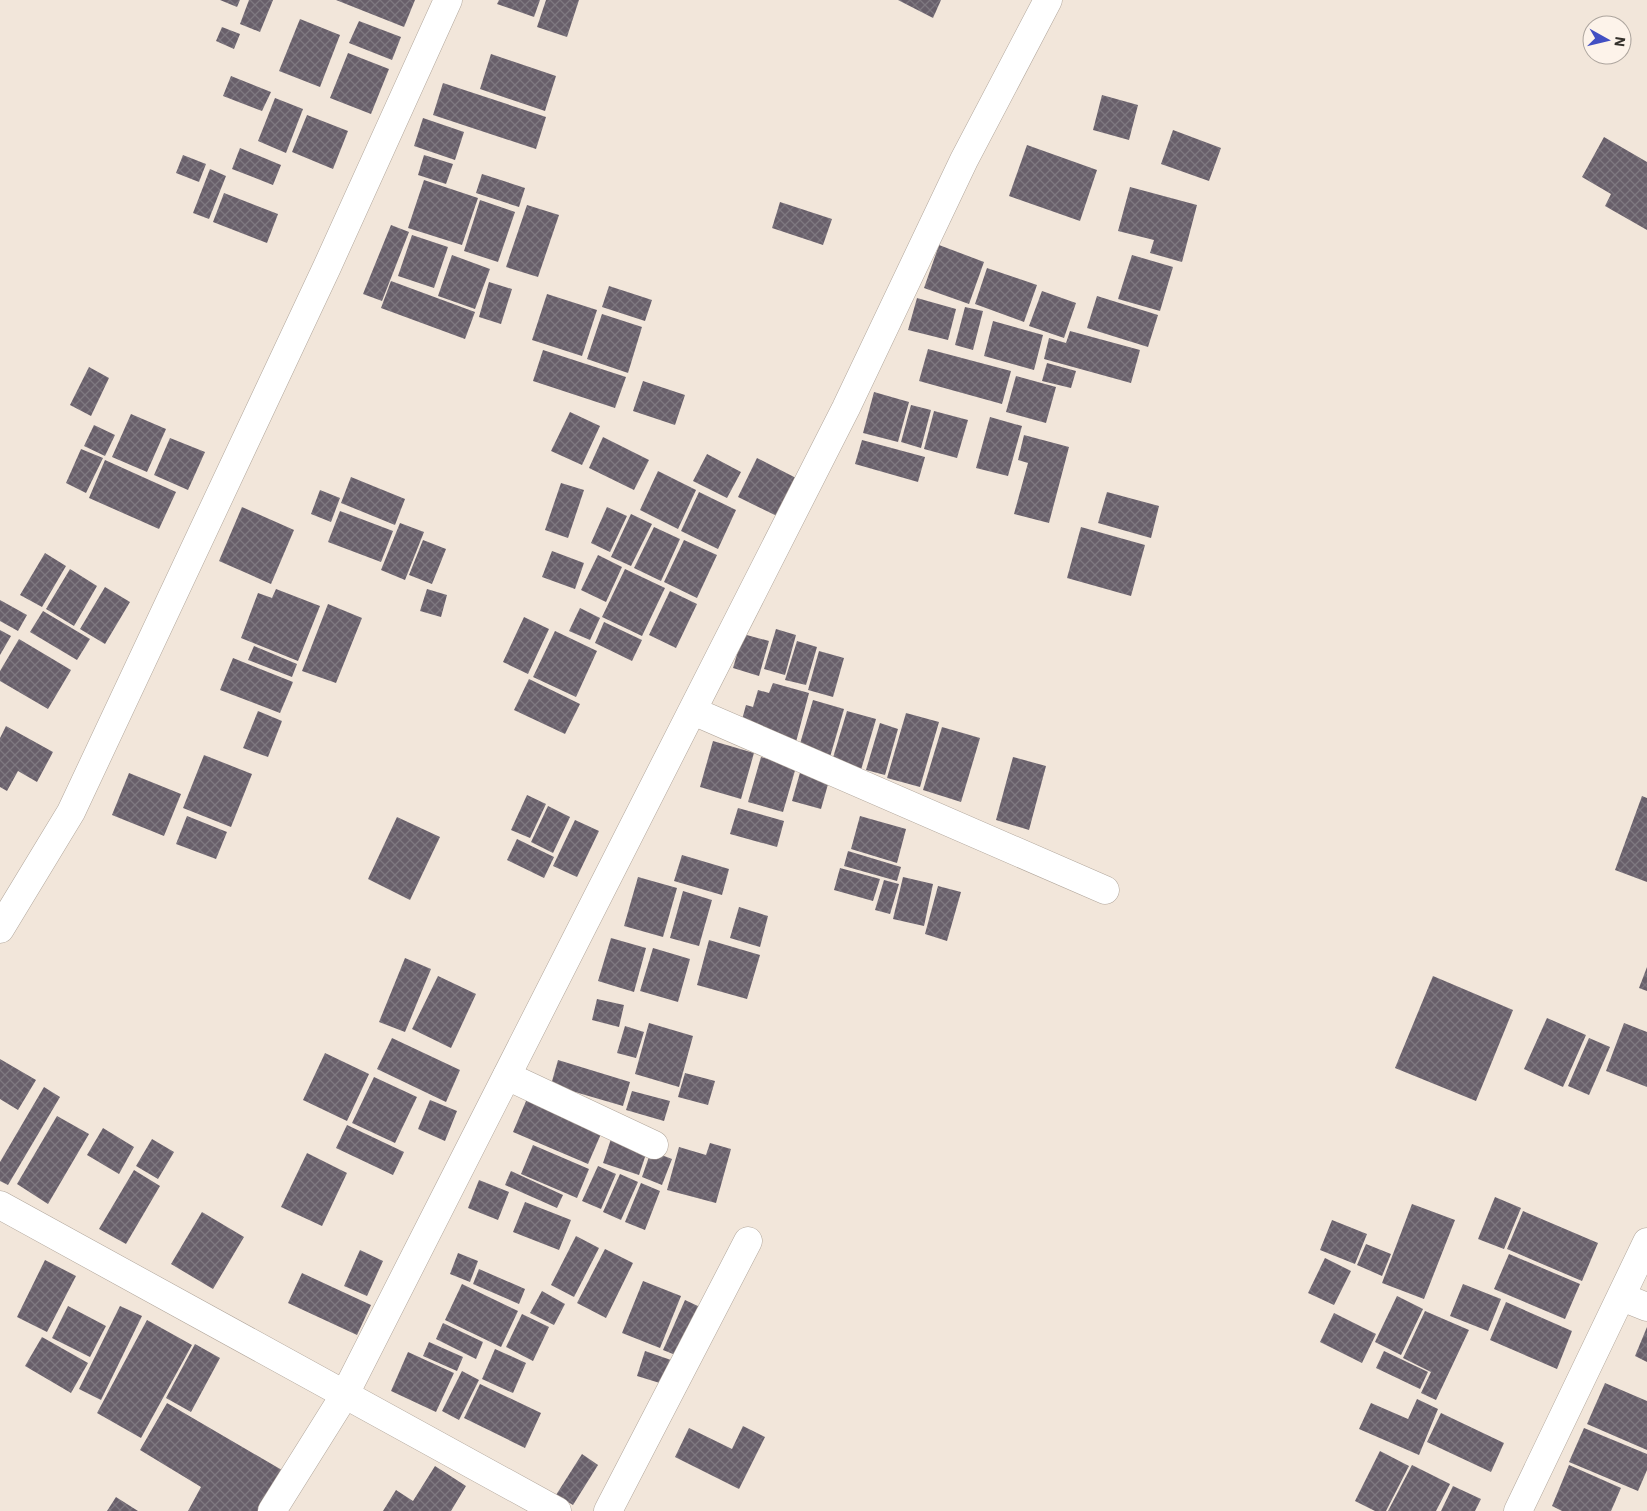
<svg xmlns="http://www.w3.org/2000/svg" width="1647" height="1511" font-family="'IBM Plex Sans',sans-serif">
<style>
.building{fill:url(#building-cross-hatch)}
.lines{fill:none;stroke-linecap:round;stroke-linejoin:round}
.minor-casing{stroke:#b1a69b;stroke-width:29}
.minor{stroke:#fff;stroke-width:28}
</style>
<defs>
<pattern id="building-cross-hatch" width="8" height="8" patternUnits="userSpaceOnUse" patternTransform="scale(1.25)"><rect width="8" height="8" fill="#685f6a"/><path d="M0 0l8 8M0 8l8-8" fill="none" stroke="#7e7880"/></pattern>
</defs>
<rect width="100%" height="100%" fill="#f2e6da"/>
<g class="building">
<polygon points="220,0 240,0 237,7"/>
<polygon points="249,0 273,0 260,32 240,24"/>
<polygon points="336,0 415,0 404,27"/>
<polygon points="499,0 540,0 534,17 497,4"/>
<polygon points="546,0 579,0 567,37 537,27"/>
<polygon points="898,0 941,0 933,18"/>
<polygon points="300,19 340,35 320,87 279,71"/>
<polygon points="359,21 401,37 392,60 349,43"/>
<polygon points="222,27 240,34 234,49 216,41"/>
<polygon points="348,53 389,69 371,114 330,98"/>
<polygon points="491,54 556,76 545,111 480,89"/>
<polygon points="231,76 271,92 262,111 223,96"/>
<polygon points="443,83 546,117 536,149 433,115"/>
<polygon points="1102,95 1138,105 1129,140 1093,130"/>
<polygon points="275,98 303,109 286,153 258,141"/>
<polygon points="307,115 348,131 333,169 292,152"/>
<polygon points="423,118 464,132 455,160 414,146"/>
<polygon points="1173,130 1221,148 1209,181 1161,164"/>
<polygon points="1604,137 1647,162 1647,230 1605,206 1611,194 1582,177"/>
<polygon points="1027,145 1097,170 1080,221 1009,196"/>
<polygon points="240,148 281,165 273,185 232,169"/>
<polygon points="183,155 206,164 199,182 176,173"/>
<polygon points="424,155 453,164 446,184 418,175"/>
<polygon points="210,169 226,176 209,219 193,213"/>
<polygon points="482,174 525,188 519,207 476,193"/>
<polygon points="424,180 478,198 462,245 408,228"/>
<polygon points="1130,187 1197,205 1182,262 1150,253 1154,240 1118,231"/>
<polygon points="224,193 278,214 267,243 213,222"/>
<polygon points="480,200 515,212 498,262 464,251"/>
<polygon points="780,202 832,219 823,245 772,228"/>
<polygon points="527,205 559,215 538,277 506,267"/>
<polygon points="391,225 409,232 382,301 363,294"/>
<polygon points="412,235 448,247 434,288 398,276"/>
<polygon points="939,245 984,262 969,304 924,288"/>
<polygon points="452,255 490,269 475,309 438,296"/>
<polygon points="1132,255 1173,267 1160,311 1118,299"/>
<polygon points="987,268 1037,285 1024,322 975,304"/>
<polygon points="391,281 475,312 465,339 381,308"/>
<polygon points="489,282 512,289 501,324 479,317"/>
<polygon points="609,286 652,300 645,321 602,307"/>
<polygon points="1042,291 1076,303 1064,338 1029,326"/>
<polygon points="547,294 597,310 582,356 532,340"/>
<polygon points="1097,296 1158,315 1148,347 1087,328"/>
<polygon points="917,298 956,309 948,340 908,330"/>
<polygon points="965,307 983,311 973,350 955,345"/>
<polygon points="602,314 642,327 628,373 587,359"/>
<polygon points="993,321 1043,335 1034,370 984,356"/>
<polygon points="1070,331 1140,350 1131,383 1044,359 1049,338 1066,343"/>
<polygon points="928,349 1011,371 1002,404 919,381"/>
<polygon points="543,350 626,377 615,408 533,381"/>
<polygon points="1047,363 1076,371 1071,388 1042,381"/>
<polygon points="89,367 109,378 91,416 70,405"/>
<polygon points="1016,376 1056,387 1046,423 1006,412"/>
<polygon points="643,381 685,395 675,425 633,411"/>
<polygon points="874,392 909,402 898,442 863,433"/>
<polygon points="911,405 931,410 921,448 901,442"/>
<polygon points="934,411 968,420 957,458 924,449"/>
<polygon points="570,412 600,426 582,465 551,451"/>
<polygon points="131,414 166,429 147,472 112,457"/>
<polygon points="990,417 1022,426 1008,476 976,468"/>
<polygon points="94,425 115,435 105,456 84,446"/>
<polygon points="1024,435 1069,447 1049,523 1014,514 1028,463 1018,460"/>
<polygon points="603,437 649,460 634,490 589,468"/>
<polygon points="170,438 205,452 188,490 154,475"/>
<polygon points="862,440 925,457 918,482 855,464"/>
<polygon points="81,449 103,458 86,493 66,483"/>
<polygon points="707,454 741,472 727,498 693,481"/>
<polygon points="757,458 796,478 777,516 738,497"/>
<polygon points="105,460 176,492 159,529 89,498"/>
<polygon points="658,471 696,490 678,529 640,510"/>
<polygon points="351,477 405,499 395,525 341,503"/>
<polygon points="561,483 584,490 568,538 545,530"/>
<polygon points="320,490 340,498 331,522 311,514"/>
<polygon points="699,492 736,510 718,549 681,531"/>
<polygon points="1107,492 1159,506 1151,538 1098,523"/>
<polygon points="242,507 294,530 271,584 219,561"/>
<polygon points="607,507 627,516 610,552 591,543"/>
<polygon points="340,511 393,531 381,562 328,542"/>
<polygon points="631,514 652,524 631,566 611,557"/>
<polygon points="400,523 424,532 405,580 381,570"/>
<polygon points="654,527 680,539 661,581 634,568"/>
<polygon points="1081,527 1145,545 1131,596 1067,578"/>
<polygon points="423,540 446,549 432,584 409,575"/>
<polygon points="684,540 717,555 697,598 664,582"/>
<polygon points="552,551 584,563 575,589 542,577"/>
<polygon points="45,553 66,566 42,607 20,595"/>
<polygon points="598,555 622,567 606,602 581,590"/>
<polygon points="70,569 97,586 74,626 46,609"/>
<polygon points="625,569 665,588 642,636 602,617"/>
<polygon points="105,587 130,602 105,644 80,629"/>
<polygon points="276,589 320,606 298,661 241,638 258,593 272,598"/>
<polygon points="427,589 447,595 441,617 420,611"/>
<polygon points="670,591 697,604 676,648 649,635"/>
<polygon points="0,600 27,615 18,631 0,621"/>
<polygon points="328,604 362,618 336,683 302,671"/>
<polygon points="580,608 600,618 590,640 569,631"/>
<polygon points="43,611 90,639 77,660 30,632"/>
<polygon points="524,617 549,629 528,674 503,662"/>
<polygon points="604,622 642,640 632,661 595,643"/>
<polygon points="776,629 796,635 785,675 764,669"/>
<polygon points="0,630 11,636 0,655"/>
<polygon points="555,631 597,651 576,697 533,677"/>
<polygon points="743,634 769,641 759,676 733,668"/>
<polygon points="19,639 71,670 48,709 0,681 0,671"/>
<polygon points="797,641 817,647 806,685 785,680"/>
<polygon points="254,646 297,664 292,677 248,660"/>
<polygon points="819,651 844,658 833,697 808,690"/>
<polygon points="233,658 293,682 280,713 220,690"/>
<polygon points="529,679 580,704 565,734 514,710"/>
<polygon points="773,683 809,693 796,742 740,727 746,705 753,707 758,690 769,693"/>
<polygon points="813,700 844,709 830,757 799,747"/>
<polygon points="258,711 282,721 268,757 243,748"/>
<polygon points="847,711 876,719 861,770 832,761"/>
<polygon points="906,713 939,722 920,787 887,778"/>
<polygon points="880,723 898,729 885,775 866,770"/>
<polygon points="6,726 53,752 37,782 18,771 7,791 0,787 0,738"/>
<polygon points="942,727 980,738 961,802 923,790"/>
<polygon points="713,741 754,753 741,799 700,787"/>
<polygon points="204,755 252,774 231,827 183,808"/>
<polygon points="761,757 796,767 783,812 748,802"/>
<polygon points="1013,757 1046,766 1029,830 996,820"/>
<polygon points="801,769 830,777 821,809 792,801"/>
<polygon points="129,773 181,794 164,836 112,815"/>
<polygon points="527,795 546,804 530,838 511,830"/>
<polygon points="1642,796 1647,798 1647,882 1615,870"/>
<polygon points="548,806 570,817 553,853 531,842"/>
<polygon points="738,808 784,821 777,847 730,834"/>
<polygon points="187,816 227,832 216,859 176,844"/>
<polygon points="860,816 906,829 897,863 851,849"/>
<polygon points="397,817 440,837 410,900 368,879"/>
<polygon points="575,820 599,831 577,877 553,866"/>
<polygon points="517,839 554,857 544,878 507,860"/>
<polygon points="848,851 901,867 897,881 844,866"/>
<polygon points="682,855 729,869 722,895 674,881"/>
<polygon points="840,868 880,879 873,901 834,890"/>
<polygon points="638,877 677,888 663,937 624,926"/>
<polygon points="903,877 933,884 924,926 893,919"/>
<polygon points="884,880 899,884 890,914 875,910"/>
<polygon points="938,886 961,892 947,941 925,934"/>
<polygon points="683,891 712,900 699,946 670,938"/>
<polygon points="739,907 768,916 760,947 730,938"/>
<polygon points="611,938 646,948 634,992 598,981"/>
<polygon points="709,940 760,955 747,999 697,985"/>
<polygon points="653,948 690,959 678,1002 640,991"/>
<polygon points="405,958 431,969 405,1032 379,1022"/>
<polygon points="1647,967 1647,991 1639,988"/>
<polygon points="438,976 476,994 451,1048 412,1029"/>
<polygon points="1433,976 1513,1010 1476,1101 1395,1068"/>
<polygon points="597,999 624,1005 619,1027 592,1020"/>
<polygon points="1547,1018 1586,1035 1563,1087 1524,1069"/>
<polygon points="649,1023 693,1036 679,1087 635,1074"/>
<polygon points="1624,1023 1647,1032 1647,1087 1606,1071"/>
<polygon points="625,1026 644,1032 636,1058 617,1053"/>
<polygon points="392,1038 460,1070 446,1102 377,1069"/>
<polygon points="1589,1038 1610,1047 1589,1095 1568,1086"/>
<polygon points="325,1053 369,1074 347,1121 303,1100"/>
<polygon points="0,1059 36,1080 18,1110 0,1099"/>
<polygon points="558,1060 630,1082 623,1106 551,1085"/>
<polygon points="685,1073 715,1081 708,1105 678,1097"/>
<polygon points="374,1077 417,1097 395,1143 352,1123"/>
<polygon points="44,1087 60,1097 8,1185 0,1181 0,1162"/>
<polygon points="632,1091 670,1101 664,1121 626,1110"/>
<polygon points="529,1094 604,1127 588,1164 513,1132"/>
<polygon points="430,1100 457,1111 445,1141 418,1129"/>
<polygon points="57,1116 89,1134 48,1204 17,1184"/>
<polygon points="347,1125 404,1152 393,1175 336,1148"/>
<polygon points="103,1128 134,1147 119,1174 87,1155"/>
<polygon points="612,1136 648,1148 639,1175 603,1163"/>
<polygon points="152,1139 174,1152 158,1179 136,1166"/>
<polygon points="710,1143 731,1149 716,1203 667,1190 679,1147 706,1155"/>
<polygon points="533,1145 589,1169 577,1198 521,1174"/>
<polygon points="651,1151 672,1159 662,1185 642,1177"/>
<polygon points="307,1153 347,1173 322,1226 281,1207"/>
<polygon points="598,1166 616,1174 601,1209 582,1201"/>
<polygon points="134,1170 160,1186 126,1244 99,1229"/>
<polygon points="511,1171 563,1195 557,1208 505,1185"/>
<polygon points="620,1174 638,1182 621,1220 603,1212"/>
<polygon points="479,1180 509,1192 498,1220 468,1208"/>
<polygon points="641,1183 660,1191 645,1230 625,1222"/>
<polygon points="1495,1197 1521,1208 1504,1249 1478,1239"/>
<polygon points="525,1202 571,1220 559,1250 513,1232"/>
<polygon points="1412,1204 1455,1220 1424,1299 1382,1283"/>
<polygon points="1523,1211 1598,1243 1582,1281 1507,1249"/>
<polygon points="202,1212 244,1237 213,1289 171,1264"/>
<polygon points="1332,1220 1367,1234 1355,1264 1320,1250"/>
<polygon points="576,1236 599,1248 574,1297 551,1285"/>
<polygon points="1366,1244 1391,1254 1382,1276 1357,1265"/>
<polygon points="605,1249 633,1263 606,1318 577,1303"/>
<polygon points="360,1250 383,1261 367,1296 344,1286"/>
<polygon points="458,1253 478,1261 470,1282 450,1274"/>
<polygon points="1509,1254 1580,1284 1565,1319 1494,1289"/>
<polygon points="1325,1258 1351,1271 1334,1305 1308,1293"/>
<polygon points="45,1260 76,1276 47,1332 17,1317"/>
<polygon points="479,1269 525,1289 519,1304 473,1284"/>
<polygon points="302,1273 371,1305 357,1335 288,1303"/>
<polygon points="643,1281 681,1296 660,1348 622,1333"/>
<polygon points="462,1284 518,1311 501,1347 445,1320"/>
<polygon points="1463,1284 1501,1299 1488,1331 1450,1316"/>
<polygon points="542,1291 565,1304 554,1325 530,1313"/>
<polygon points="1397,1296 1423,1309 1401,1355 1375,1342"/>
<polygon points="685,1300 700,1307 678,1356 663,1350"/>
<polygon points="1506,1302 1572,1331 1557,1369 1490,1340"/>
<polygon points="68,1306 106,1326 90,1357 52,1338"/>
<polygon points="120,1306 142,1316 101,1400 79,1389"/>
<polygon points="1425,1311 1469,1330 1436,1400 1421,1393 1431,1372 1403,1358"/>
<polygon points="1334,1313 1376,1334 1362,1363 1320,1342"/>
<polygon points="522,1314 549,1327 533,1361 506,1347"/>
<polygon points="147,1320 192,1345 141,1438 97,1413"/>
<polygon points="443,1323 483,1342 476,1359 436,1339"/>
<polygon points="1647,1327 1647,1362 1635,1356"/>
<polygon points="42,1337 88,1363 71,1393 25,1366"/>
<polygon points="429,1342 463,1357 457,1371 423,1356"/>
<polygon points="195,1344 220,1358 191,1412 166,1398"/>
<polygon points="495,1349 526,1363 513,1393 482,1379"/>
<polygon points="645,1351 671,1360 663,1384 637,1376"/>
<polygon points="1384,1351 1428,1372 1420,1389 1376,1368"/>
<polygon points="408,1352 454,1373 436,1412 391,1391"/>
<polygon points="462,1371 479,1380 459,1420 442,1411"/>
<polygon points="1605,1383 1647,1401 1647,1450 1587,1424"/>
<polygon points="480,1384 541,1413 525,1448 464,1418"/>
<polygon points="1417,1399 1438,1409 1419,1455 1359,1429 1371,1403 1408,1419"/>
<polygon points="167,1403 287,1473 265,1511 188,1511 201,1487 140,1450"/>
<polygon points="1441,1413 1504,1443 1491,1472 1427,1442"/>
<polygon points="743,1426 765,1437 739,1489 675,1457 689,1428 732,1449"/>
<polygon points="1584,1428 1647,1454 1647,1470 1638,1491 1569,1462"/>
<polygon points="1380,1451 1409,1466 1386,1511 1375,1511 1355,1501"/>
<polygon points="582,1454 598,1465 573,1505 556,1495"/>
<polygon points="1412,1465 1450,1484 1436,1511 1388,1511"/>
<polygon points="1569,1465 1621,1488 1611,1511 1562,1511 1552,1506"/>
<polygon points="435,1466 466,1486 451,1511 383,1511 396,1490 413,1501"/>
<polygon points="1453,1486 1481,1499 1475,1511 1441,1511"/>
<polygon points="116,1497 138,1511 107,1511"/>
</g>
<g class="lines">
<g class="minor-casing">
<g id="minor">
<polyline points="693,711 1105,890"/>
<polyline points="0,929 71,812 327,267 448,0"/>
<polyline points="507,1076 654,1145"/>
<polyline points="0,1205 557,1511"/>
<polyline points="1622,1297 1647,1307"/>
<polyline points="272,1511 344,1396 846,408 964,160 1048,0"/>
<polyline points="608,1511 748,1241"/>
<polyline points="1518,1511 1647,1242"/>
</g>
</g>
<use href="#minor" class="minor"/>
</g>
<g transform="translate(1607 40) rotate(98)"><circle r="24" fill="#fdf3ea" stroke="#ada59e"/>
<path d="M0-4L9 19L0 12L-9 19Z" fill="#424fc3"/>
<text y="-8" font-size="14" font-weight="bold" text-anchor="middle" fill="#35312c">N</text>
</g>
</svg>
